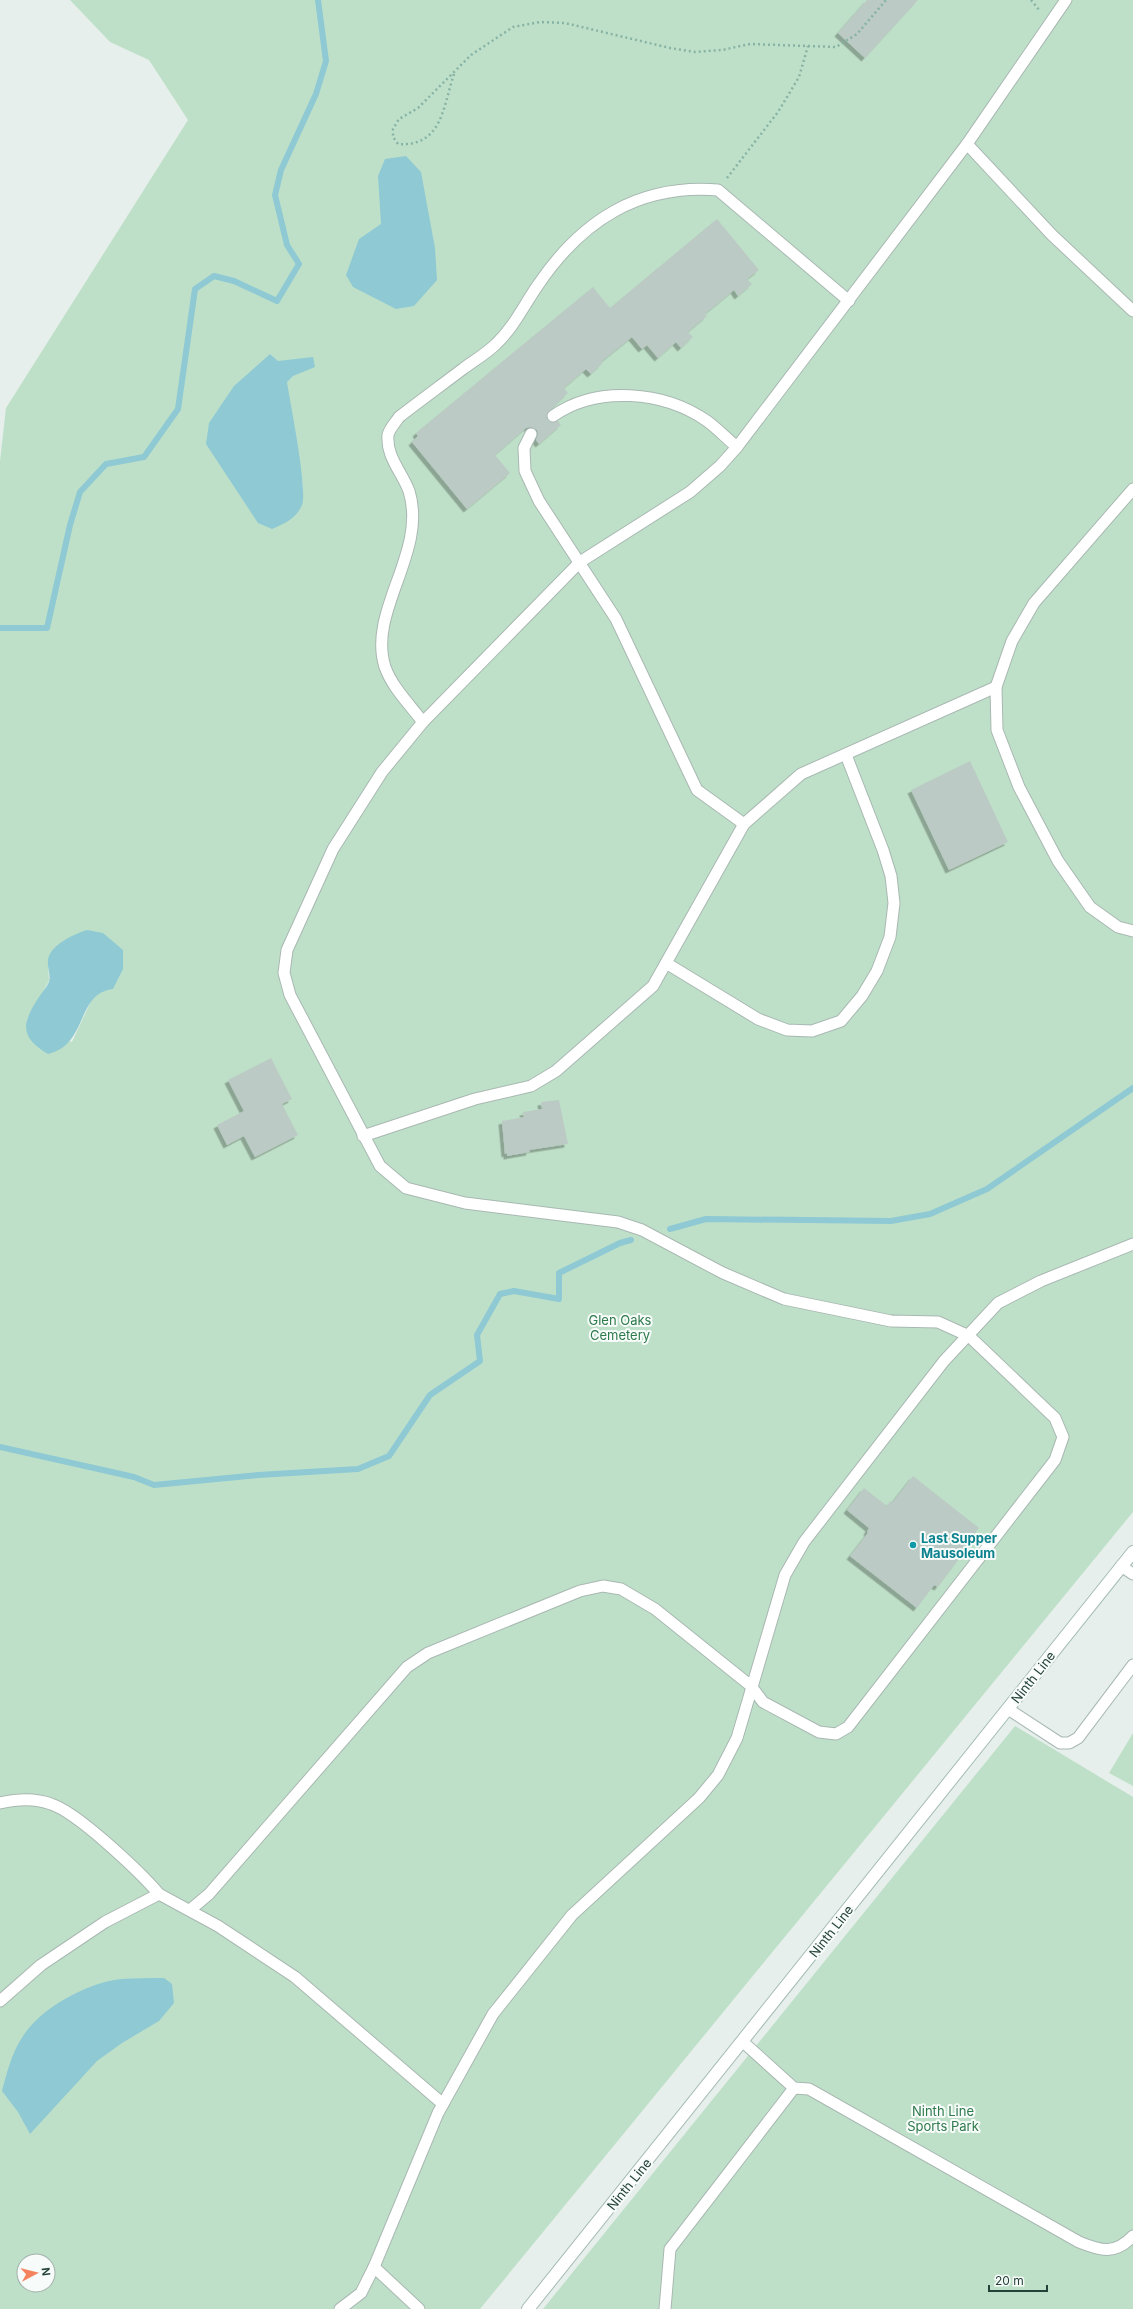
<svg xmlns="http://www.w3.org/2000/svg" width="1133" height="2309" font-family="Inter,sans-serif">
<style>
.green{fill:#bfe0c8;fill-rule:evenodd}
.water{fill:#8ec9d4}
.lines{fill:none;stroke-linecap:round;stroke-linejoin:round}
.stream{stroke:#8ec9d4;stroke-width:6}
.building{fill:#bbcac4;filter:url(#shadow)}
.service-casing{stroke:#a8b8b2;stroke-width:13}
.secondary-casing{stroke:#a4bbb3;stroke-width:14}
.path{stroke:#86b3a5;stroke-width:2.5;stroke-dasharray:2 3;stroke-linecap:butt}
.service{stroke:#fff;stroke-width:11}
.secondary{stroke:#fff;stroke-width:12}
.culture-dot{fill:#0f9aa8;stroke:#f7fbf9;stroke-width:1.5}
.labels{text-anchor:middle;stroke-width:4;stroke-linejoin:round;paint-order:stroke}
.park-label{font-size:13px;fill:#2d7a4b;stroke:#f7fbf9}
.culture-label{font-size:13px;font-weight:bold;fill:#0d838f;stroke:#f7fbf9;text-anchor:start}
.street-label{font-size:13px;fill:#24423a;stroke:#f7fbf9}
</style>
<defs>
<filter id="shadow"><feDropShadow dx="-3.5" dy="3.5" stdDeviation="0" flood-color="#0004"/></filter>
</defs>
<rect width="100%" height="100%" fill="#e6efeb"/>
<g class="green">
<path d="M70 0H1133V1512L480 2309H0V461L6 408 188 120 149 60 110 42ZM270 354 293 376 286 382 303 485 302 504ZM48 960 101 990 91 1001 72 1042 27 1019 49 981ZM24 2261H48V2285H24Z"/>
<polygon points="1015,1726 1133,1797 1133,2309 543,2309"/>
<polygon points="1133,1733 1133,1786 1109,1773"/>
</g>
<g class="water">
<polygon points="406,156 421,172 435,248 437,280 414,306 396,309 353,287 346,275 359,239 381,224 378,176 385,159"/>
<path d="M270 354 278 361 313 357 315 367 293 376 287 382C290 402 308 491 302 505 297 518 284 524 272 529L258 523 206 444 209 423 234 386Z"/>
<path d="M87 930 103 933 123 950V969L113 989C75 994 89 1044 48 1054 20 1037 21 1024 39 997 42 992 47 987 49 982 51 975 47 967 48 960 50 945 74 934 87 930Z"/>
<path d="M164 1978 172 1984 174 2003 159 2021 122 2043 97 2061 30 2134 18 2112 2 2091C7 2072 12 2052 23 2036 42 2007 87 1983 121 1979 135 1978 150 1978 164 1978Z"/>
</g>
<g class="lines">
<g class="stream">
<polyline points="0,628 47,628 70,525 80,492 106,464 144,457 178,409 195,289 214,276 234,281 277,301 299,264 287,245 275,195 281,170 316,94 326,61 318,0"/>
<polyline points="670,1229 706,1219 891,1221 930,1214 987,1189 1133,1088"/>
<polyline points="0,1447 134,1477 154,1485 258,1475 358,1469 389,1456 430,1395 480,1361 477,1335 500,1294 514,1291 559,1299 559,1273 620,1243 631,1240"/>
</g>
</g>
<g class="building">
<polygon points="867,0 918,0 865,58 838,33"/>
<polygon points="717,219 759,270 747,279 752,284 738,296 734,290 705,314 707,316 688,332 693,337 681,348 676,342 658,358 647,345 642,349 632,337 601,362 602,364 591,374 586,369 564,388 568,393 547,413 547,419 549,422 558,421 561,425 539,444 536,440 538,434 537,430 531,427 526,428 495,455 510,473 467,509 412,442 418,436 416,433 593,287 610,308"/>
<polygon points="970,761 1008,842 949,870 911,790"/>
<polygon points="271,1058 292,1099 282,1104 298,1135 255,1157 244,1136 227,1145 217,1125 244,1111 228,1080"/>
<polygon points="559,1100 568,1144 529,1150 530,1152 507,1156 507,1153 505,1154 502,1121 524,1117 523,1112 542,1109 541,1102"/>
<polygon points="913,1476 979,1528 956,1557 959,1559 938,1587 934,1585 917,1608 850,1556 868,1533 867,1532 869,1528 847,1510 864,1488 887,1506 890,1501 892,1503"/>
</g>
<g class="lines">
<g class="service-casing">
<g id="service">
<polyline points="967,144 1052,235 1133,311"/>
<path d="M553 416C597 385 664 391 707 421 718 429 727 439 737 447"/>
<polyline points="531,434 524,448 525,471 539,501 616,619 697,790 744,824"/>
<polyline points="1133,489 1034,603 1012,641 996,687 997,730 1019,787 1058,861 1090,907 1118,927 1133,931"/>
<path d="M423 722C410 705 392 687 385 667 367 611 428 552 409 491 402 472 386 457 388 435 389 429 396 422 399 417 421 400 443 384 464 368 475 360 487 353 496 344 514 327 524 305 538 285 582 220 639 184 718 190L849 301"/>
<polyline points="666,963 758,1019 787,1030 812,1031 841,1021 862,996 877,971 890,937 894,903 891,876 883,850 846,755"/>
<polyline points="363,1136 475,1099 531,1086 556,1071 653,986 744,824 801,774 996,687"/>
<polyline points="1121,1566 1133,1574"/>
<polyline points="1008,1709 1060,1743 1069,1743 1078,1738 1133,1665"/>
<path d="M0 1803C17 1799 35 1798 51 1804 77 1812 140 1872 159 1894"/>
<polyline points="190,1910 209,1894 407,1667 428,1653 580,1591 603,1586 621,1589 655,1609 751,1686 763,1702 819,1732 836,1734 848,1727 1055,1460 1063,1437 1055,1418 969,1336 938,1322 891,1321 784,1299 723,1273 642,1230 618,1222 465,1203 406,1188 380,1166 290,995 284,973 287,950 333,849 382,772 423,722 580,562 690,492 720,466 737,447 967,144 1066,0"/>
<polyline points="0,2001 41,1965 105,1922 159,1894 218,1926 295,1977 443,2104"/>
<path d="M794 2088 809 2089 1079 2242C1101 2251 1115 2255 1133 2236"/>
<polyline points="374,2267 419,2309"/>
<polyline points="340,2309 361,2293 374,2267 438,2113 493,2014 572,1915 699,1798 718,1775 737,1738 785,1575 804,1542 944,1361 998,1303 1041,1281 1133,1244"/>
<polyline points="665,2309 670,2249 794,2088 743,2042"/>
</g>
</g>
<g class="secondary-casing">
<polyline id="secondary" points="528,2309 1133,1552"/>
</g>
<g class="path">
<polyline points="1031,0 1040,11"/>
<path d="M454 74C443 107 442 147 398 144L393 137V129L399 119 418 108 471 55 513 27 540 22 565 23 670 48 695 52 722 50 750 44 836 47 857 34 886 0"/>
<polyline points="727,178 778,112 799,77 808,46"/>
</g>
<use href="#service" class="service"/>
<use href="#secondary" class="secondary"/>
</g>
<circle class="culture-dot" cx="913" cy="1545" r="4"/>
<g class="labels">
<g class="park-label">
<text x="620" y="1325">Glen Oaks<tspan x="620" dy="15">Cemetery</tspan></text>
<text x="943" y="2116">Ninth Line<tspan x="943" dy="15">Sports Park</tspan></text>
</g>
<g class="culture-label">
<text x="921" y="1543">Last Supper<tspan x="921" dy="15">Mausoleum</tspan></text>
</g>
<g class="street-label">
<text transform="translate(1033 1677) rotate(-52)" y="5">Ninth Line</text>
<text transform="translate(831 1931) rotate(-52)" y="5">Ninth Line</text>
<text transform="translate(629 2184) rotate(-51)" y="5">Ninth Line</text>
</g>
</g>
<g transform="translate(36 2273) rotate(83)"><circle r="19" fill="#f7fbf9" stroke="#a3b1ad"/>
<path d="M0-3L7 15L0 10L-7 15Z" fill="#f4845f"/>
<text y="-6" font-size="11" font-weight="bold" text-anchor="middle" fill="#24423a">N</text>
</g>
<path d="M989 2285v6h58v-6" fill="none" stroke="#24423a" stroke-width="2"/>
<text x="995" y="2285" font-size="12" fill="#24423a" stroke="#f7fbf9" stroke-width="3" paint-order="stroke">20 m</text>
</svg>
